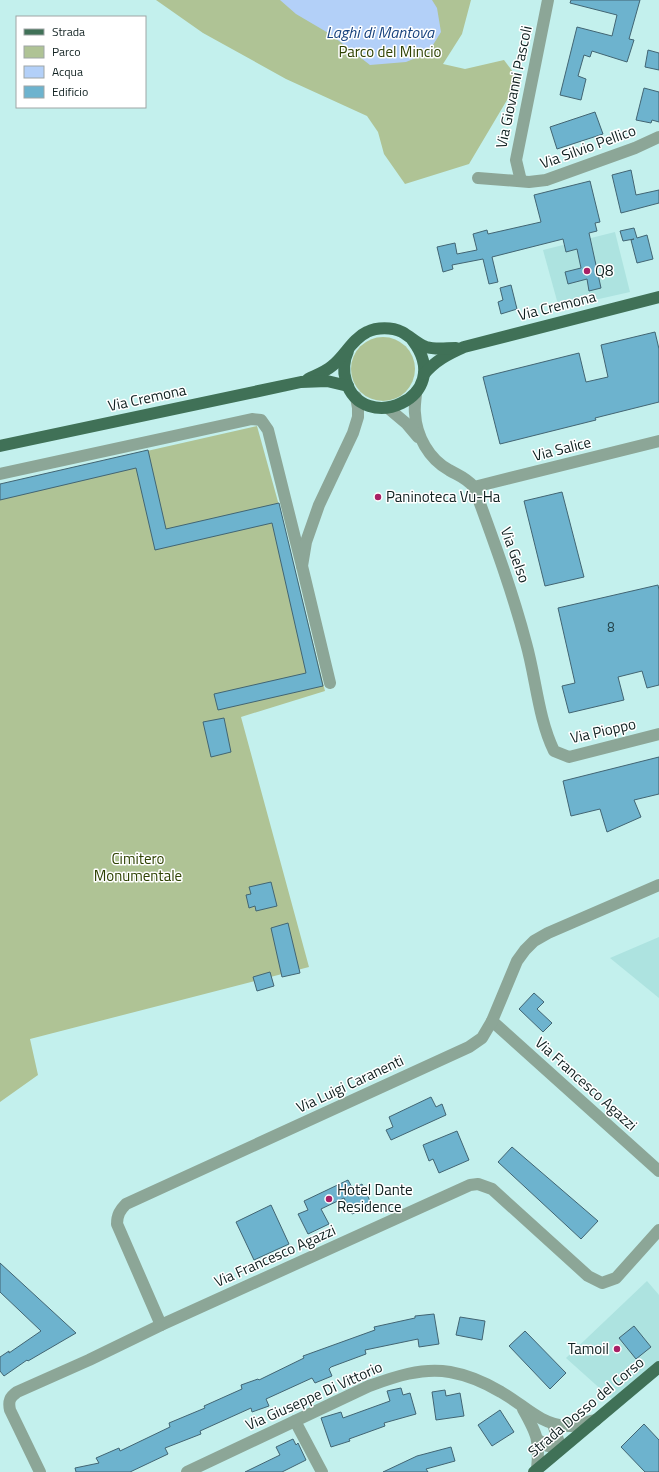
<svg xmlns="http://www.w3.org/2000/svg" width="659" height="1472" font-family="'Titillium Web',sans-serif">
<style>
.built{fill:#ade3e0}
.green{fill:#afc395}
.water{fill:#b3d0f8}
.building{fill:#6db3ce;stroke:#426573}
.lines{fill:none;stroke-linecap:round;stroke-linejoin:round}
.minor{stroke:#8ca697;stroke-width:12}
.major{stroke:#407157;stroke-width:12}
.poi-dot{fill:#a82065;stroke:#fff;stroke-width:1.5}
.labels{text-anchor:middle;stroke-width:3;stroke-linejoin:round;paint-order:stroke}
.number-label{font-size:13px;fill:#26454c}
.park-label{font-size:15px;fill:#2d4101;stroke:#fff}
.street-label{font-size:15px;fill:#0f2020;stroke:#fff}
.poi-label{font-size:15px;fill:#0f2020;stroke:#fff;text-anchor:start}
.water-label{font-size:16px;font-style:italic;fill:#18437e;stroke:#fff}
</style>
<rect width="100%" height="100%" fill="#c3f0ed"/>
<g class="built">
<polygon points="615,232 630,292 559,308 543,250"/>
<polygon points="659,937 659,998 610,958"/>
<polygon points="647,1281 659,1295 659,1363 614,1401 566,1358"/>
</g>
<g class="green">
<polygon points="156,0 471,0 462,34 443,64 465,69 504,60 519,80 469,164 405,184 384,154 378,132 367,116 286,79 203,33"/>
<circle cx="383" cy="369" r="32"/>
<polygon points="257,426 280,509 325,691 241,717 309,967 30,1039 38,1075 0,1102 0,491 147,451"/>
</g>
<polygon class="water" points="280,0 432,0 437,8 441,32 428,53 406,62 370,65 330,34 296,14"/>
<g class="building">
<polygon points="571,0 640,0 629,39 634,40 627,62 592,51 590,57 584,55 578,76 586,79 581,100 560,95 577,27 612,36 617,15 570,3"/>
<polygon points="648,50 659,53 659,70 645,67"/>
<polygon points="644,88 659,92 659,122 652,120 651,123 636,120"/>
<polygon points="595,112 603,134 557,149 550,127"/>
<polygon points="631,170 636,195 659,190 659,203 621,213 612,175"/>
<polygon points="590,181 600,222 595,223 597,231 589,233 601,288 589,291 587,279 568,284 565,272 581,268 577,249 566,252 563,239 492,257 498,282 489,284 483,259 452,265 453,269 443,272 437,247 455,243 457,254 477,250 473,234 487,230 488,234 541,222 534,195"/>
<polygon points="634,228 637,238 647,235 653,259 637,263 631,240 634,239 623,241 620,231"/>
<polygon points="511,285 517,309 501,314 498,302 503,300 500,288"/>
<polygon points="655,332 659,349 659,402 595,418 596,420 500,444 483,377 579,353 586,382 608,377 601,345"/>
<polygon points="148,450 166,529 279,503 323,686 218,710 214,694 306,673 272,523 155,550 136,468 0,500 0,484"/>
<polygon points="562,492 584,577 545,586 524,501"/>
<polygon points="658,585 659,590 659,685 647,688 642,671 618,677 624,700 569,713 562,686 575,683 558,608"/>
<polygon points="224,718 231,752 211,757 203,722"/>
<polygon points="659,757 659,794 634,800 641,817 607,832 600,809 571,816 563,781"/>
<polygon points="271,882 277,906 256,911 255,906 249,908 246,895 251,894 249,887"/>
<polygon points="288,923 300,973 282,977 271,928"/>
<polygon points="270,972 274,986 257,991 253,977"/>
<polygon points="534,993 544,1002 537,1009 552,1023 543,1032 519,1009"/>
<polygon points="431,1097 436,1107 442,1104 446,1115 391,1140 386,1130 393,1127 389,1117"/>
<polygon points="457,1131 469,1160 439,1173 433,1159 429,1161 423,1145"/>
<polygon points="512,1147 598,1221 581,1239 498,1162"/>
<polygon points="348,1180 353,1189 362,1184 372,1205 352,1214 344,1198 321,1209 329,1224 308,1234 298,1214 308,1210 304,1201"/>
<polygon points="271,1205 289,1244 254,1260 236,1222"/>
<polygon points="0,1263 76,1333 28,1361 27,1360 4,1376 0,1371 0,1357 9,1351 9,1353 41,1331 0,1292"/>
<polygon points="434,1314 439,1344 419,1347 418,1339 365,1350 366,1354 331,1367 329,1369 332,1376 315,1383 312,1378 266,1399 269,1406 252,1412 251,1408 200,1431 201,1434 165,1448 168,1454 130,1472 76,1472 75,1468 99,1463 96,1458 119,1448 120,1451 170,1427 169,1423 205,1408 204,1406 242,1389 241,1385 258,1379 259,1380 304,1358 303,1356 375,1330 374,1327 415,1318 415,1316"/>
<polygon points="460,1317 485,1321 482,1340 456,1335"/>
<polygon points="634,1326 651,1347 636,1359 619,1338"/>
<polygon points="525,1331 566,1373 550,1389 509,1346"/>
<polygon points="401,1388 403,1395 410,1393 416,1414 384,1423 385,1426 349,1439 350,1441 331,1447 321,1418 341,1412 343,1418 390,1401 387,1391"/>
<polygon points="445,1390 446,1396 460,1393 464,1416 436,1420 432,1392"/>
<polygon points="500,1410 514,1432 492,1446 478,1425"/>
<polygon points="644,1424 659,1440 659,1472 645,1472 621,1447"/>
<polygon points="293,1439 296,1445 298,1443 306,1460 282,1472 245,1472 280,1455 276,1447"/>
<polygon points="451,1447 455,1461 426,1469 428,1472 383,1472 417,1456"/>
</g>
<g class="lines">
<g class="minor">
<polyline points="478,178 529,182 546,180 635,148 659,137"/>
<polyline points="521,181 516,160 548,0"/>
<path d="M416 392C416 399 414 406 415 413 416 436 429 459 449 470 459 476 465 477 474 487 493 539 512 590 526 643 536 678 538 718 554 751L569 757 659 734"/>
<polyline points="388,408 407,424 418,437"/>
<polyline points="0,474 252,419 261,420 268,430 302,566"/>
<polyline points="474,487 659,441"/>
<polyline points="330,683 302,566 306,542 319,505 353,433 358,417 358,408 356,397"/>
<polyline points="492,1021 659,1171"/>
<path d="M161 1325 117 1224C117 1215 120 1210 126 1204L469 1047 482 1038 492 1021 517 961 525 950 534 941 548 933 659 885"/>
<path d="M523 1409C537 1434 540 1440 537 1469"/>
<polyline points="295,1421 322,1472"/>
<polyline points="553,1424 561,1449"/>
<polyline points="538,1440 548,1446 561,1449"/>
<path d="M40 1472 10 1410C8 1401 10 1397 17 1392L89 1360 161 1325 470 1185 478 1184 492 1189 588 1276 602 1283 616 1278 659 1230"/>
<path d="M187 1472 369 1386C394 1377 422 1367 450 1372 467 1375 486 1383 501 1392 523 1404 539 1424 566 1426 575 1427 586 1422 596 1420"/>
</g>
<g class="major">
<path d="M348 351C343 362 343 371 346 381 362 436 456 398 413 341"/>
<path d="M424 374C435 361 448 354 464 347L659 297"/>
<path d="M308 379C316 375 325 372 332 366 345 356 352 339 367 332 377 327 392 327 402 332 411 337 417 344 426 347 436 350 446 348 456 348"/>
<polyline points="0,446 301,382 327,381 348,386"/>
<polyline points="534,1472 659,1367"/>
</g>
</g>
<g class="poi-dot">
<circle cx="587" cy="271" r="4"/>
<circle cx="378" cy="497" r="4"/>
<circle cx="329" cy="1199" r="4"/>
<circle cx="617" cy="1349" r="4"/>
</g>
<g class="labels">
<g class="number-label">
<text x="611" y="632">8</text>
</g>
<g class="park-label">
<text x="390" y="57">Parco del Mincio</text>
<text x="138" y="864">Cimitero<tspan x="138" dy="17">Monumentale</tspan></text>
</g>
<g class="street-label">
<text transform="translate(514 87) rotate(-78)" y="5">Via Giovanni Pascoli</text>
<text transform="translate(588 147) rotate(-20)" y="5">Via Silvio Pellico</text>
<text transform="translate(557 306) rotate(-14)" y="5">Via Cremona</text>
<text transform="translate(147 398) rotate(-12)" y="5">Via Cremona</text>
<text transform="translate(562 449) rotate(-14)" y="5">Via Salice</text>
<text transform="translate(515 555) rotate(70)" y="5">Via Gelso</text>
<text transform="translate(603 731) rotate(-13)" y="5">Via Pioppo</text>
<text transform="translate(350 1084) rotate(-25)" y="5">Via Luigi Caranenti</text>
<text transform="translate(586 1084) rotate(42)" y="5">Via Francesco Agazzi</text>
<text transform="translate(275 1256) rotate(-24)" y="5">Via Francesco Agazzi</text>
<text transform="translate(314 1396) rotate(-24)" y="5">Via Giuseppe Di Vittorio</text>
<text transform="translate(586 1407) rotate(-40)" y="5">Strada Dosso del Corso</text>
</g>
<g class="poi-label">
<text x="595" y="276">Q8</text>
<text x="386" y="502">Paninoteca Vu-Ha</text>
<text x="337" y="1195">Hotel Dante<tspan x="337" dy="17">Residence</tspan></text>
<text x="609" y="1354" text-anchor="end">Tamoil</text>
</g>
<g class="water-label">
<text x="380" y="38">Laghi di Mantova</text>
</g>
</g>
<rect x="16" y="16" width="130" height="92" fill="#ffffff" stroke="#9fa6a6"/>
<rect x="24" y="29" width="20" height="6" fill="#407157" stroke="#9fa6a6"/>
<text x="52" y="36" font-size="12" fill="#0f2020">Strada</text>
<rect x="24" y="46" width="20" height="12" fill="#afc395" stroke="#9fa6a6"/>
<text x="52" y="56" font-size="12" fill="#0f2020">Parco</text>
<rect x="24" y="66" width="20" height="12" fill="#b3d0f8" stroke="#9fa6a6"/>
<text x="52" y="76" font-size="12" fill="#0f2020">Acqua</text>
<rect x="24" y="86" width="20" height="12" fill="#6db3ce" stroke="#9fa6a6"/>
<text x="52" y="96" font-size="12" fill="#0f2020">Edificio</text>
</svg>
